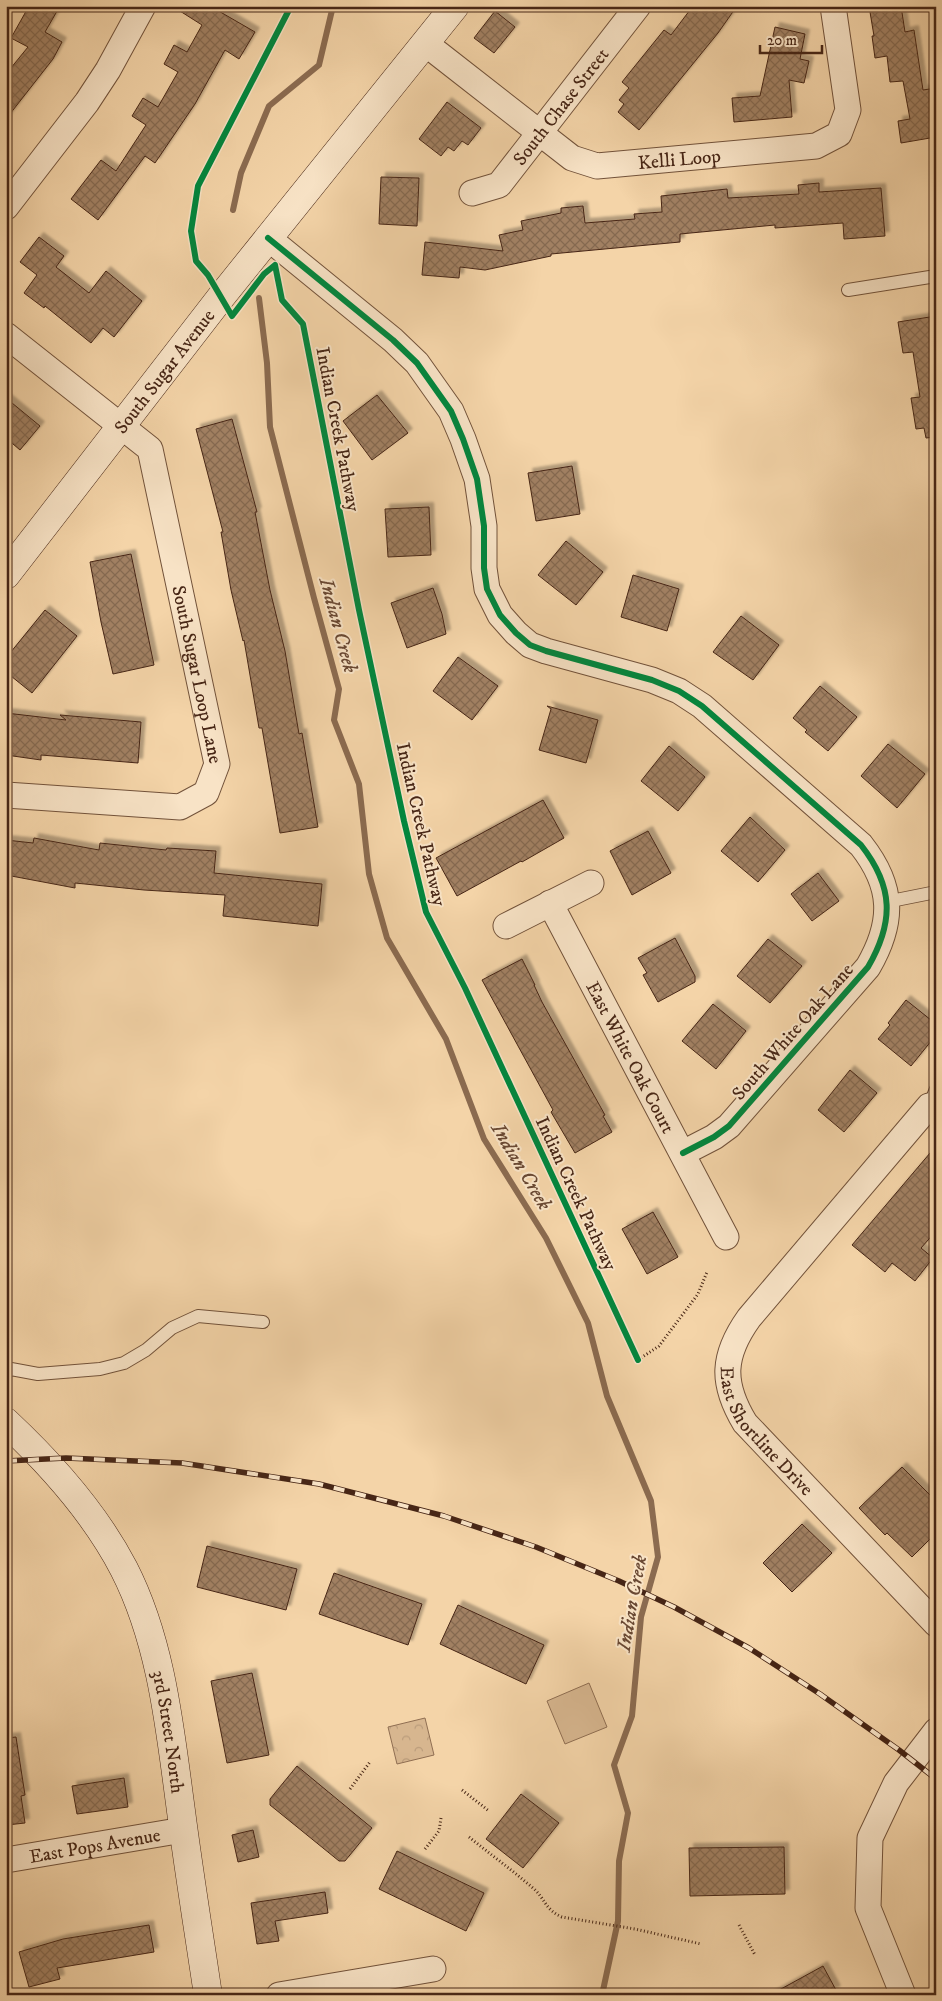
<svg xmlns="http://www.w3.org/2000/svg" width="942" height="2001" font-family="'IM FELL DW Pica',serif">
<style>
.park{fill:url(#park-crowns);stroke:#8f6e52}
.pitch{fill:#d7b68f;stroke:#8f6e52}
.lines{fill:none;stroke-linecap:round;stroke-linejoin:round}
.stream{stroke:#8b6b50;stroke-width:6}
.building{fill:url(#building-cross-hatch);stroke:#472616;filter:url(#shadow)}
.lane-casing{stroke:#72523a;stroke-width:14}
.street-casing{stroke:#72523a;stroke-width:27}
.secondary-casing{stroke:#472616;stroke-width:29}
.path{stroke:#472616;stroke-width:3;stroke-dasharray:1 2.5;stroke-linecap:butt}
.lane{stroke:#f8e3c6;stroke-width:12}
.street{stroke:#f8e3c6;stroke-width:25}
.secondary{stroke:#f8e3c6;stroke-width:28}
.rail-casing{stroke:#472616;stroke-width:5.5}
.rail{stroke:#f8e3c6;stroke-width:4;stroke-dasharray:11;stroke-linecap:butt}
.cycleway-casing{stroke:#f8e3c6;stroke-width:9}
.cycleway{stroke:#00873e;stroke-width:6}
.labels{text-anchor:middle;stroke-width:4;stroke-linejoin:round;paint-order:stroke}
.street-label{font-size:19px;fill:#472616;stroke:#f8e3c6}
.water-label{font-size:20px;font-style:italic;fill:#694833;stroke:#f8e3c6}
</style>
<defs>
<pattern id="park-crowns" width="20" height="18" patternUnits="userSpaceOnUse" patternTransform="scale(1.25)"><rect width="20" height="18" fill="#d7b68f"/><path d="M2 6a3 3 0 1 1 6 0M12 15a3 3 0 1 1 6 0" fill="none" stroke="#ba9c7b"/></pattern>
<pattern id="building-cross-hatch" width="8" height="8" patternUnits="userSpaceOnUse" patternTransform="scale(1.25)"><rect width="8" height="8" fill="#a18062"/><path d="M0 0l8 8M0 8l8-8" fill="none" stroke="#856950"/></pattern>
<filter id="shadow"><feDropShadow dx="4.5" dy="-4.5" stdDeviation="1" flood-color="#0004"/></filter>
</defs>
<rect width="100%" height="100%" fill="#f4d4a8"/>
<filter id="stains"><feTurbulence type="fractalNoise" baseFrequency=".004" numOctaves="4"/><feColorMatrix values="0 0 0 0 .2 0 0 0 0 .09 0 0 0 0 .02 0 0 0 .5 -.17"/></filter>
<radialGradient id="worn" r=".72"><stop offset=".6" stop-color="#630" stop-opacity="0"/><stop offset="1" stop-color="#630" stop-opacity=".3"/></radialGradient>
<polygon class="park" points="425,1718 434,1755 397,1764 388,1727"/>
<polygon class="pitch" points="589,1683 607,1727 565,1744 547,1701"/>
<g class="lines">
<g class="stream">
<polyline points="233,210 241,173 269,106 319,65 333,6"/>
<polyline points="259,298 267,363 270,427 314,598 339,689 334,720 359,784 369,874 387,938 446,1039 484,1139 546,1238 588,1323 607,1396 651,1501 658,1557 641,1617 632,1716 614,1765 628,1813 619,1861 618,1921 602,1995"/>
</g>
</g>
<g class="building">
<polygon points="29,6 60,6 45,32 62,42 53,59 6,119 6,74 28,47 11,38"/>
<polygon points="172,6 210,6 255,32 239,59 225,50 195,104 155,163 145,156 98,220 71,199 101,160 116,171 146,125 132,116 143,98 158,107 178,72 164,64 174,45 187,52 202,25"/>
<polygon points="693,6 737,6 718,33 639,130 618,112 624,104 619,100 629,88 622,82 664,30 671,35"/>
<polygon points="869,6 901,6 905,32 914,30 923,90 936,88 936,137 901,143 898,121 910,119 903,81 890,82 887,56 875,58 872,36 874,36"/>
<polygon points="495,11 515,27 494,53 474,38"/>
<polygon points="775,27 805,34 800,59 809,61 804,83 789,80 792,117 734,122 732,98 760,96"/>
<polygon points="447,102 481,128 468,145 462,141 454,151 448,147 441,156 419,139"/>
<polygon points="381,177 419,178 417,226 379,224"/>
<polygon points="819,183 819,192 881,188 885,236 844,239 843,223 775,228 775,225 680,234 680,242 551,254 551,256 485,270 460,267 459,278 422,275 425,242 503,251 499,235 523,230 521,221 561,213 561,208 583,206 585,223 635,219 634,214 662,212 661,196 727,189 728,198 799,194 798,185"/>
<polygon points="39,237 64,256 56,267 89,293 106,271 142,301 114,337 103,328 91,343 45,306 44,308 24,293 37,275 20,262"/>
<polygon points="936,316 936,437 926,438 924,428 916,429 911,398 920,397 913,352 903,353 898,322"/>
<polygon points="377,395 408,433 372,460 343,421"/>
<polygon points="6,398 40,426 20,450 6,438"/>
<polygon points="232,419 257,512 255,512 270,590 285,651 299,734 302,733 318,827 280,833 262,728 259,728 244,640 243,641 231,590 221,532 223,532 196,429"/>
<polygon points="572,466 580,514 536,521 528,473"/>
<polygon points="429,507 431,555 388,557 385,509"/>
<polygon points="566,541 603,572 576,605 538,575"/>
<polygon points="131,554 154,665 113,674 101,622 90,562"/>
<polygon points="633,575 679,589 667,631 621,617"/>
<polygon points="433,588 442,614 446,634 407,648 391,603"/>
<polygon points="45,610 77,636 32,693 6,672 6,658"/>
<polygon points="741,616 779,645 753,680 713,652"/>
<polygon points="458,657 498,686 472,720 433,691"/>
<polygon points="820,686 857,717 828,751 805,732 807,730 793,718"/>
<polygon points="547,706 598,720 586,763 539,750 551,709"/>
<polygon points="6,713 66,720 60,715 141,722 138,763 41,755 41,760 6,755"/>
<polygon points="888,744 925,774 897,808 861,776"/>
<polygon points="669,746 705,777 678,811 641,781"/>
<polygon points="543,800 564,838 522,862 521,861 457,896 436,858"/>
<polygon points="750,817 785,850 758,882 721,851"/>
<polygon points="648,831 671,873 632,895 610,851"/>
<polygon points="34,838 99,850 100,843 166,850 167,848 216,851 214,873 322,884 318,926 223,916 225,895 144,890 75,883 75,888 6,875 6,840 33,843"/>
<polygon points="818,873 839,901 812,921 791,894"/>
<polygon points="675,938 695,976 695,982 658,1002 643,975 647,973 638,958"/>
<polygon points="768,939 802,966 770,1003 737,976"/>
<polygon points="522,959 535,985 534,985 542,1002 605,1115 603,1116 612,1132 575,1153 551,1112 553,1110 482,980"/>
<polygon points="906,1000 936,1024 936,1035 911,1066 878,1039 890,1025 888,1023"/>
<polygon points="713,1004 746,1031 716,1069 682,1041"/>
<polygon points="850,1070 877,1093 844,1132 818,1110"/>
<polygon points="936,1146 936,1231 921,1248 933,1258 915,1281 892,1263 885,1272 852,1245"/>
<polygon points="653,1212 678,1257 647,1274 622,1229"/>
<polygon points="902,1467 936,1501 936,1533 912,1557 887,1533 885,1535 859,1508"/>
<polygon points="802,1524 832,1553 792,1592 763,1563"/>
<polygon points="207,1546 297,1569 286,1610 197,1587"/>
<polygon points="334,1573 422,1604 408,1645 319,1614"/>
<polygon points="458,1605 544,1645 526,1684 440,1644"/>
<polygon points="252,1673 269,1755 227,1763 211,1681"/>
<polygon points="16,1737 25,1795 21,1796 25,1823 7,1825 6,1738"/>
<polygon points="297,1766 372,1828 345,1861 339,1861 270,1805 270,1799"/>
<polygon points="124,1778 128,1807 77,1814 72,1786"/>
<polygon points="521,1794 559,1823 523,1868 486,1839"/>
<polygon points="253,1830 259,1857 238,1862 232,1835"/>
<polygon points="784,1847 785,1894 690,1896 689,1848"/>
<polygon points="397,1851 484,1893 466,1931 379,1889"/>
<polygon points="325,1892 328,1913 275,1921 279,1941 257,1944 251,1903"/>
<polygon points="149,1925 154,1952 57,1968 60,1979 29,1987 19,1952 63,1939"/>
<polygon points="823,1966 836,1990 826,1995 770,1995"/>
</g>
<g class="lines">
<g class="lane-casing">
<g id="lane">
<polyline points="848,290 936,276"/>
<polyline points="886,902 936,892"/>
<polyline points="929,1106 936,1089"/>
<polyline points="6,1373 11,1369 38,1374 100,1369 124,1363 146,1350 172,1328 198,1316 263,1322"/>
</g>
</g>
<g class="street-casing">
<g id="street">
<path id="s1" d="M426 44 572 158 597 166 816 146 839 134 848 110 833 6"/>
<path id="s2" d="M472 193 499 185 638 6"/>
<polyline points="6,207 87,102 108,70 143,6"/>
<path d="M268 238 393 340 417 363 451 411 463 439 477 479 484 526V568L487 589 500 615 516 633 530 645 546 651 652 680 679 691 702 706 861 845C894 887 894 922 868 967L729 1126 714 1137 683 1153"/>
<path id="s3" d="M6 335 150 449 217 764 206 793 180 807 6 795"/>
<path id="s4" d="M550 903 726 1237"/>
<polyline points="506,926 591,883"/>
<path id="s5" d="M929 1106 749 1318C722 1356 721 1383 745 1423L936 1624"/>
<path id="s6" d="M6 1860 183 1830"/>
<polyline points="279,1995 433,1969"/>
<polyline points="903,1995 868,1908 870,1838 896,1783 936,1731"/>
</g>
</g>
<g class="secondary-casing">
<g id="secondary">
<path id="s7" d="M6 575 221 297 455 6"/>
<path id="s8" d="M6 1422C52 1465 95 1513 124 1569 162 1643 170 1730 181 1811 189 1873 199 1934 208 1995"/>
</g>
</g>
<g class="path">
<polyline points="638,1360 659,1346 698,1294 707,1272"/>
<polyline points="350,1789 370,1762"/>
<polyline points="462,1790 489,1811"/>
<path d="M469 1837C490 1854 512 1870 533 1888 545 1898 545 1910 562 1917L635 1929 701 1944"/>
<polyline points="425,1849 439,1831 441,1818"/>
<polyline points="739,1925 755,1955"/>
</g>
<use href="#lane" class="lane"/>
<use href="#street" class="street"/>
<use href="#secondary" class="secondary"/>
<g class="rail-casing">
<polyline id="rail" points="6,1461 66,1458 182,1463 319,1484 444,1516 536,1547 619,1581 674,1607 749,1648 820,1694 899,1750 936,1779"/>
</g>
<use href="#rail" class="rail"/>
<g class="cycleway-casing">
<g id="cycleway">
<polyline points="291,6 198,186 191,231 196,261 208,275 232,316 264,274 275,265 282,300 303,324 359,610 404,821 426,912 465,988 638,1360"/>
<path d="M268 238 393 340 417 363 451 411 463 439 477 479 484 526V568L487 589 500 615 516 633 530 645 546 651 652 680 679 691 702 706 861 845C894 887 894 922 868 967L729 1126 714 1137 683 1153"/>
</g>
</g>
<use href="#cycleway" class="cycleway"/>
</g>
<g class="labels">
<g class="street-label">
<text dy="7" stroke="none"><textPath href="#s2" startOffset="128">South Chase Street</textPath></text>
<text dy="7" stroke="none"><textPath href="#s1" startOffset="294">Kelli Loop</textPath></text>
<text dy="7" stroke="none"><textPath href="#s7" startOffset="258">South Sugar Avenue</textPath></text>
<text transform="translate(339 429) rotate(79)" y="7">Indian Creek Pathway</text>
<text dy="7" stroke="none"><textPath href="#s3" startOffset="414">South Sugar Loop Lane</textPath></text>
<text transform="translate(422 824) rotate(77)" y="7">Indian Creek Pathway</text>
<text transform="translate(792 1031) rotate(-49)" y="7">South White Oak Lane</text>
<text dy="7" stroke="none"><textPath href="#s4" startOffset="174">East White Oak Court</textPath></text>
<text transform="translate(577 1193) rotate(65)" y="7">Indian Creek Pathway</text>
<text dy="7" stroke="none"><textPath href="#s5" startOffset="409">East Shortline Drive</textPath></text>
<text dy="7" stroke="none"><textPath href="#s8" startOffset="359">3rd Street North</textPath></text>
<text dy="7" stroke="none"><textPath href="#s6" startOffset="90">East Pops Avenue</textPath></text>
</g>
<g class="water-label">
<text transform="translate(339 625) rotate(75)" y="7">Indian Creek</text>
<text transform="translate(522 1166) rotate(59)" y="7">Indian Creek</text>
<text transform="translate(631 1603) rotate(-80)" y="7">Indian Creek</text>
</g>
</g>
<rect width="942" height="2001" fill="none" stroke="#f4d4a8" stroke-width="25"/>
<rect x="8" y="8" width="927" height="1986" fill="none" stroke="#472616" stroke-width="2.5"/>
<rect x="12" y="12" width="917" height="1976" fill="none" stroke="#472616"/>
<path d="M760 45v8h62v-8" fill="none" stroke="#472616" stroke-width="2.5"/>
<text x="767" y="45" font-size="15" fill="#472616" stroke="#f8e3c6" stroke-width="4" paint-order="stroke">20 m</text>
<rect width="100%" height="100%" filter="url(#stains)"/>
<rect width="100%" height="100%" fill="url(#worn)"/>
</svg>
